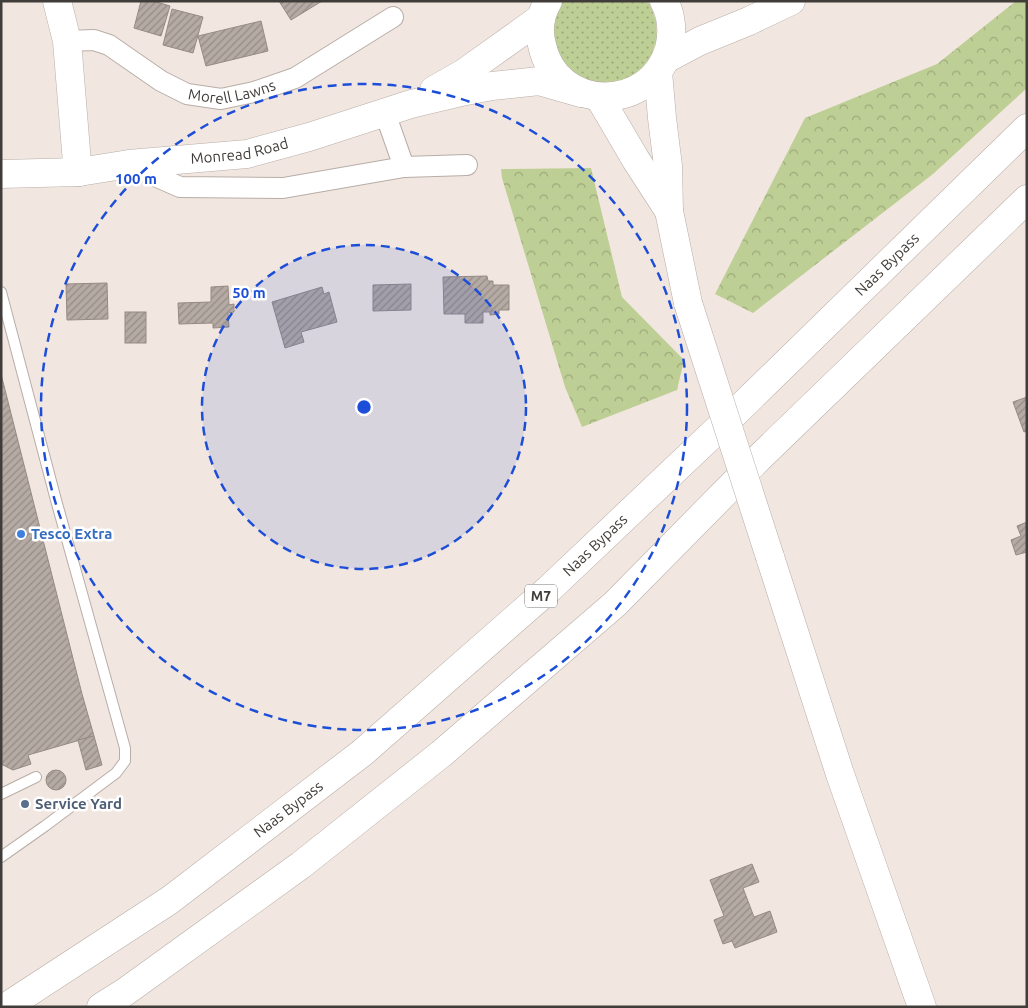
<svg xmlns="http://www.w3.org/2000/svg" width="1028" height="1008" font-family="Ubuntu,sans-serif">
<style>
.grass{fill:url(#grass-dots)}
.forest{fill:url(#forest-crowns)}
.building{fill:url(#building-hatch);stroke:#958b84}
.lines{fill:none;stroke-linecap:round;stroke-linejoin:round}
.lane-casing{stroke:#b8ada7;stroke-width:12}
.street-casing{stroke:#b8ada7;stroke-width:22}
.secondary-casing{stroke:#b8ada7;stroke-width:29}
.highway-casing{stroke:#b8ada7;stroke-width:29}
.lane{stroke:#fff;stroke-width:10}
.street{stroke:#fff;stroke-width:20}
.secondary{stroke:#fff;stroke-width:28}
.highway{stroke:#fff;stroke-width:28}
.secondary-bridge-casing{stroke:#b8ada7;stroke-width:29;stroke-linecap:butt}
.secondary-bridge{stroke:#fff;stroke-width:28}
.ring{fill:none;stroke:#1d4ed8;stroke-width:2.5;stroke-dasharray:9 6}
.shop-dot{fill:#3f7fe0;stroke:#fff;stroke-width:2}
.service-dot{fill:#5c6f8a;stroke:#fff;stroke-width:2}
.labels{text-anchor:middle;stroke-width:5;stroke-linejoin:round;paint-order:stroke}
.shield{fill:#fff;stroke:#797674;stroke-width:1}
.shield-label{font-size:14px;font-weight:bold;fill:#403c39}
.street-label{font-size:15px;fill:#403c39;stroke:#fff}
.shop-label{font-size:15px;font-weight:bold;fill:#366cbe;stroke:#fff;text-anchor:start}
.service-label{font-size:15px;font-weight:bold;fill:#4e5e75;stroke:#fff;text-anchor:start}
.centre{fill:#1d4ed8;stroke:#fff;stroke-width:2.5}
.ring-label{font-size:15px;text-anchor:middle;font-weight:bold;fill:#1d4ed8;stroke:#fff;stroke-width:5;stroke-linejoin:round;paint-order:stroke}
</style>
<defs>
<pattern id="grass-dots" width="8" height="8" patternUnits="userSpaceOnUse" patternTransform="scale(1.25)"><rect width="8" height="8" fill="#becf95"/><path d="M2 2h.1M6 6h.1" fill="none" stroke="#9ca97b" stroke-width="1.8" stroke-linecap="round"/></pattern>
<pattern id="forest-crowns" width="20" height="18" patternUnits="userSpaceOnUse" patternTransform="scale(1.25)"><rect width="20" height="18" fill="#becf95"/><path d="M2 6a3 3 0 1 1 6 0M12 15a3 3 0 1 1 6 0" fill="none" stroke="#9ca97b"/></pattern>
<pattern id="building-hatch" width="6" height="6" patternUnits="userSpaceOnUse" patternTransform="scale(1.25)"><rect width="6" height="6" fill="#b5aba4"/><path d="M-1 1l2-2M0 6l6-6M5 7l2-2" fill="none" stroke="#958c87"/></pattern>
</defs>
<rect width="100%" height="100%" fill="#f2e7e0"/>
<polygon class="grass" points="562,1 647,1 650,4 656,21 657,38 652,54 643,68 629,78 613,84 596,84 566,69 552,38 553,21 560,4"/>
<g class="forest">
<polygon points="1016,1 1027,1 1027,88 933,174 753,313 715,294 805,118 937,64"/>
<polygon points="591,168 622,297 684,360 677,390 582,427 565,387 502,178 501,169"/>
</g>
<g class="building">
<polygon points="141,1 153,1 170,6 161,36 134,28"/>
<polygon points="279,1 322,1 291,20"/>
<polygon points="172,9 203,17 193,53 163,45"/>
<polygon points="261,21 268,51 206,66 198,36"/>
<polygon points="487,276 488,281 493,281 493,285 509,285 509,310 499,310 499,314 490,315 490,312 483,312 483,323 465,323 465,314 444,314 443,277"/>
<polygon points="107,283 108,319 67,320 66,284"/>
<polygon points="411,284 411,310 373,311 373,285"/>
<polygon points="228,286 229,305 234,304 234,312 228,313 229,327 213,328 213,323 179,324 178,303 211,302 211,287"/>
<polygon points="322,287 324,294 329,292 337,322 301,332 304,342 285,348 272,302"/>
<rect x="125" y="312" width="21" height="31"/>
<polygon points="1,374 82,694 94,736 28,755 31,764 13,770 1,764"/>
<polygon points="1027,397 1027,431 1024,432 1013,402"/>
<polygon points="1027,522 1027,552 1016,555 1011,540 1021,536 1017,526"/>
<polygon points="94,736 102,765 86,770 78,740"/>
<circle cx="56" cy="780" r="10"/>
<polygon points="752,864 759,882 743,888 754,917 770,911 777,932 735,948 732,941 723,944 714,920 724,916 710,880"/>
</g>
<g class="lines">
<g class="lane-casing">
<g id="lane">
<polyline points="1,292 56,500 125,748 125,761 116,773 45,826 1,857"/>
<polyline points="1,794 36,777"/>
</g>
</g>
<g class="street-casing">
<g id="street">
<path id="s1" d="M67 41 94 40 109 45 161 81 187 94 221 99 254 92 295 78 393 17"/>
<polyline points="385,113 404,167"/>
<polyline points="130,165 180,187 283,188 404,167 467,165"/>
</g>
</g>
<g class="secondary-casing">
<g id="secondary">
<polyline points="57,1 67,41 77,163 79,172"/>
<path d="M548 1C540 15 538 31 542 45 556 112 650 114 669 49 673 34 672 15 664 1"/>
<polyline points="666,59 700,41 749,21 791,1"/>
<polyline points="658,72 662,118 668,166 669,211 688,303"/>
<polyline points="434,90 464,73 541,18"/>
<polyline points="599,97 636,160 669,211"/>
<path id="s2" d="M1 174 79 172 129 164 247 154 309 137 411 104 466 91 492 86 539 81 581 93"/>
<polyline points="770,557 840,774 922,1007"/>
</g>
</g>
<g class="highway-casing">
<g id="highway">
<path id="s3" d="M6 1007 170 900 362 753 549 589 740 408 1027 128"/>
<polyline points="101,1007 125,992 301,865 441,754 615,604 760,457 1027,199"/>
</g>
</g>
<use href="#lane" class="lane"/>
<use href="#street" class="street"/>
<use href="#secondary" class="secondary"/>
<use href="#highway" class="highway"/>
<g class="secondary-bridge-casing">
<polyline id="secondary-bridge" points="688,303 770,557"/>
</g>
<use href="#secondary-bridge" class="secondary-bridge"/>
</g>
<circle cx="364" cy="407" r="162" fill="#1d4ed8" fill-opacity=".12"/>
<g class="ring">
<circle cx="364" cy="407" r="162"/>
<circle cx="364" cy="407" r="323"/>
</g>
<circle class="shop-dot" cx="21" cy="534" r="5"/>
<circle class="service-dot" cx="25" cy="804" r="5"/>
<g class="labels">
<rect class="shield" x="525" y="584.5" width="32" height="23" rx="4"/>
<g class="shield-label">
<text x="541" y="601">M7</text>
</g>
<g class="street-label">
<text dy="5" stroke="none"><textPath href="#s1" startOffset="181">Morell Lawns</textPath></text>
<text dy="5" stroke="none"><textPath href="#s2" startOffset="240">Monread Road</textPath></text>
<text dy="5" stroke="none"><textPath href="#s3" startOffset="1155">Naas Bypass</textPath></text>
<text dy="5" stroke="none"><textPath href="#s3" startOffset="750">Naas Bypass</textPath></text>
<text dy="5" stroke="none"><textPath href="#s3" startOffset="345">Naas Bypass</textPath></text>
</g>
<g class="shop-label">
<text x="31" y="539">Tesco Extra</text>
</g>
<g class="service-label">
<text x="35" y="809">Service Yard</text>
</g>
</g>
<circle cx="364" cy="407" r="8" class="centre"/>
<g class="ring-label">
<text x="136" y="184">100 m</text>
<text x="249" y="298">50 m</text>
</g>
<rect width="1028" height="1008" fill="none" stroke="#403c39" stroke-width="5"/>
</svg>
